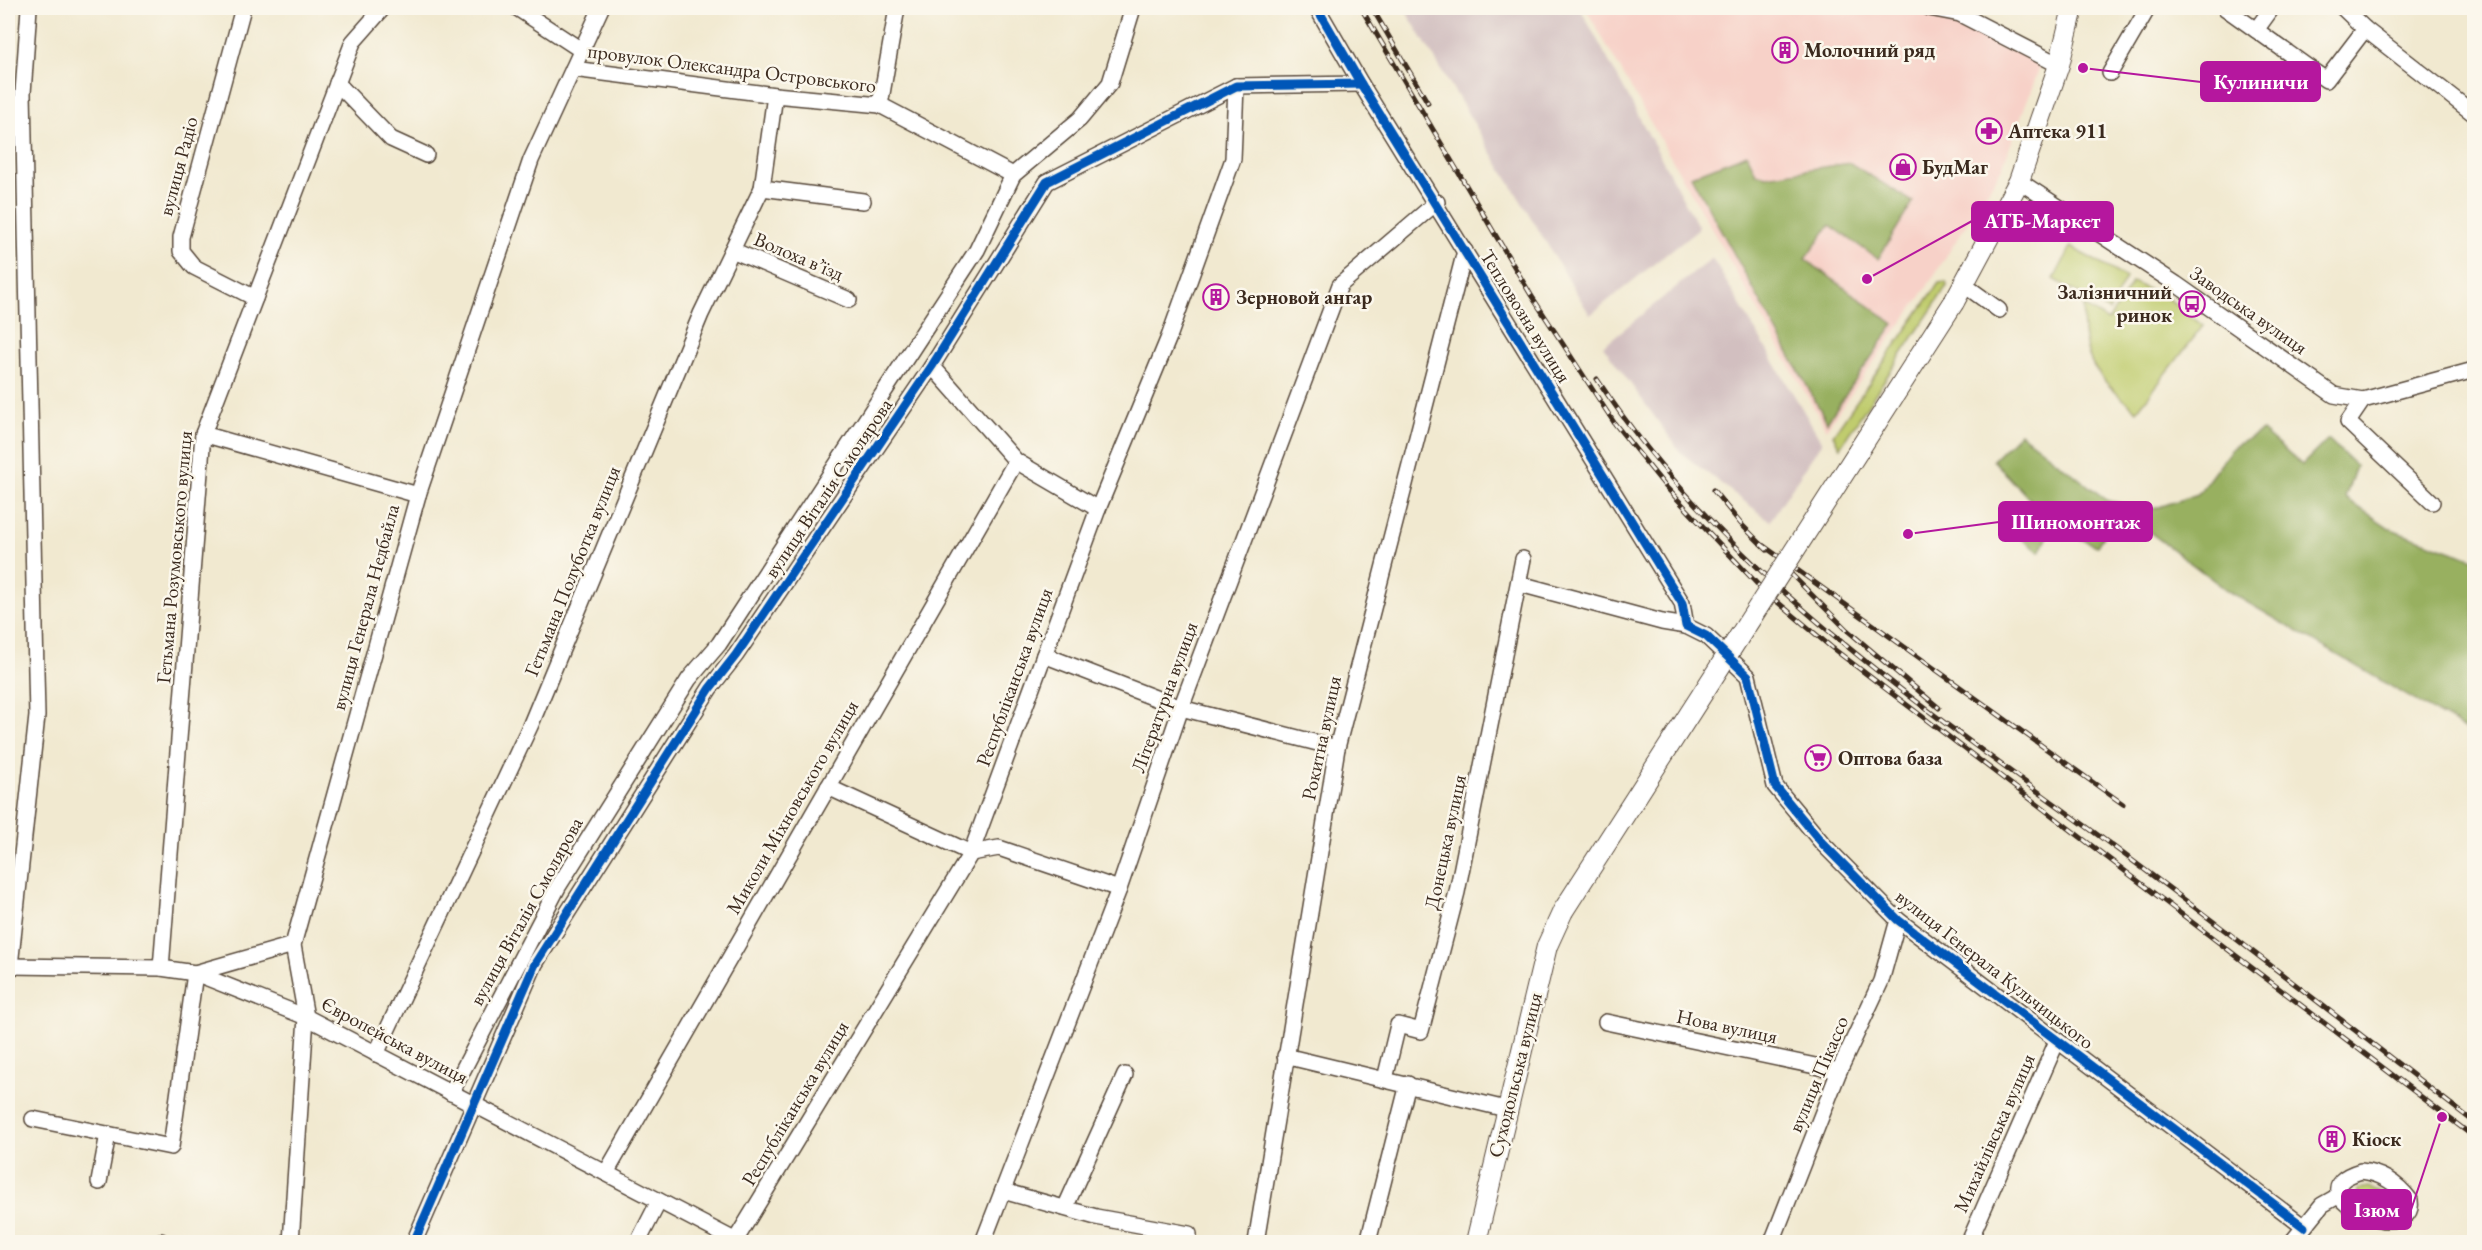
<svg xmlns="http://www.w3.org/2000/svg" width="2482" height="1250" font-family="'EB Garamond',serif">
<style>
.built{fill:#f7d1c8}
.industrial{fill:#d2bfc0}
.green{fill:#c0cc6e;stroke:#7e7b46;stroke-width:1.5}
.forest{fill:#98b061;stroke:#6a6d40;stroke-width:1.5}
.lines{fill:none;stroke-linecap:round;stroke-linejoin:round}
.minor-casing{stroke:#564739;stroke-width:18}
.major-casing{stroke:#564739;stroke-width:22}
.minor{stroke:#fff;stroke-width:15}
.major{stroke:#fff;stroke-width:20}
.rail-casing{stroke:#3b2a1e;stroke-width:5}
.rail{stroke:#fbf7ec;stroke-width:3;stroke-dasharray:9;stroke-linecap:butt}
.major-bridge-casing{stroke:#564739;stroke-width:22;stroke-linecap:butt}
.major-bridge{stroke:#fff;stroke-width:20}
.cycleway-casing{stroke:#fbf7ec;stroke-width:13}
.cycleway{stroke:#0057b8;stroke-width:9}
.labels{text-anchor:middle;stroke-width:5;stroke-linejoin:round;paint-order:stroke}
.poi-label{font-size:20px;font-weight:bold;fill:#3b2a1e;stroke:#fbf7ec;text-anchor:start}
.street-label{font-size:20px;fill:#3b2a1e;stroke:#fbf7ec}
.leader{fill:none;stroke:#b5179e;stroke-width:2}
.callout-dot{fill:#b5179e;stroke:#fbf7ec;stroke-width:2}
.callout{fill:#b5179e;stroke:#b5179e;stroke-width:2}
.callout-label{font-size:21px;text-anchor:middle;font-weight:bold;fill:#fff}
</style>
<rect width="100%" height="100%" fill="#fbf7ec"/>
<filter id="ink" filterUnits="userSpaceOnUse"><feTurbulence type="fractalNoise" baseFrequency=".0167" numOctaves="2"/><feDisplacementMap in="SourceGraphic" scale="12" xChannelSelector="R" yChannelSelector="G"/><feConvolveMatrix kernelMatrix="1 2 1 2 8 2 1 2 1" color-interpolation-filters="sRGB"/></filter>
<filter id="wash" filterUnits="userSpaceOnUse"><feTurbulence type="fractalNoise" baseFrequency=".008" numOctaves="4" result="noise"/><feDisplacementMap in="SourceGraphic" scale="24" xChannelSelector="R" yChannelSelector="G"/><feGaussianBlur stdDeviation="1.35" result="paint"/><feColorMatrix in="noise" values="0 0 0 0 0 0 0 0 0 0 0 0 0 0 0 0 0 1.4 0 .05"/><feComposite in="paint" operator="in"/></filter>
<g filter="url(#wash)">
<rect width="100%" height="100%" fill="#f1e9d0"/>
<polygon class="built" points="1595,8 1912,8 1957,18 2042,61 2001,170 1921,296 1826,429 1587,11"/>
<g class="industrial">
<polygon points="1404,8 1580,8 1699,228 1590,315"/>
<polygon points="1712,258 1822,442 1770,521 1681,453 1603,346"/>
</g>
<g class="green">
<polygon points="2071,247 2126,278 2109,311 2054,279"/>
<polygon points="1946,282 1947,286 1840,447 1833,435 1939,283"/>
<path d="M2132 282 2170 300 2203 326 2137 411C2097 377 2080 361 2084 306L2108 321Z"/>
<polygon points="2369,1188 2381,1193 2378,1198 2368,1200 2368,1207 2357,1204 2358,1190"/>
</g>
<g class="forest">
<polygon points="1747,154 1756,173 1766,176 1850,163 1913,202 1878,259 1830,225 1805,259 1894,324 1827,422 1691,176"/>
<polygon points="2262,431 2302,465 2328,439 2356,466 2345,498 2391,529 2474,559 2474,735 2228,591 2144,528 2116,516 2097,546 2053,527 2040,552 2013,533 2038,508 1993,460 2020,433 2108,501 2153,509 2198,494 2233,447"/>
</g>
</g>
<g filter="url(#ink)">
<g class="lines">
<g class="minor-casing">
<g id="minor">
<polyline points="243,8 181,237 181,251 194,267 255,298"/>
<polyline points="517,8 581,50"/>
<polyline points="1317,8 1361,84 1682,603 1686,626 1706,636 1748,676 1775,786 1823,844 1898,920 2304,1227"/>
<polyline points="1929,8 1960,14 2059,65"/>
<polyline points="2225,8 2326,80 2365,29"/>
<polyline points="2343,8 2365,29 2474,114"/>
<polyline points="2256,30 2272,8"/>
<polyline points="573,69 775,95 880,105 1013,175"/>
<polyline points="2110,73 2148,8"/>
<polyline points="337,83 391,139 426,155"/>
<polyline points="880,105 897,8"/>
<polyline points="2019,181 2176,284 2334,395 2363,400 2474,370"/>
<polyline points="762,188 863,201"/>
<polyline points="732,250 849,300"/>
<polyline points="1963,284 1999,310"/>
<polyline points="932,366 1016,461 1098,509"/>
<polyline points="2363,400 2348,422 2432,502"/>
<polyline points="203,434 418,495"/>
<polyline points="1520,584 1662,622 1686,626"/>
<polyline points="1044,655 1181,708 1337,748"/>
<polyline points="828,787 971,853 999,848 1119,889"/>
<polyline points="8,966 161,968 195,973 306,1017 738,1242"/>
<polyline points="10,966 37,716 23,93 29,8"/>
<polyline points="161,968 203,434 353,42 383,8"/>
<polyline points="1606,1022 1839,1071"/>
<polyline points="376,1054 531,724 701,314 762,188 775,95"/>
<polyline points="1285,1056 1506,1109"/>
<polyline points="1385,1079 1398,1025 1421,1031 1457,892 1523,559"/>
<polyline points="451,1093 558,887 689,679 719,644 977,250 1013,175 1080,119 1110,83 1133,8"/>
<polyline points="33,1119 171,1147 195,973 293,945"/>
<path d="M2361 1171C2382 1173 2397 1183 2410 1200 2418 1250 2286 1193 2361 1171Z"/>
<polyline points="606,1173 1016,461"/>
<polyline points="99,1182 108,1134"/>
<polyline points="1003,1191 1096,1217 1189,1234"/>
<polyline points="1065,1208 1125,1075"/>
<polyline points="161,1241 161,1242"/>
<polyline points="735,1241 971,853 1098,509 1169,337 1233,159 1236,86"/>
<polyline points="291,1242 306,1017 293,945 418,495 531,160 601,8"/>
<polyline points="414,1242 535,964 710,688 736,655 932,366 1047,182 1236,86 1361,84"/>
<polyline points="638,1242 659,1201"/>
<polyline points="983,1242 1119,889 1181,708 1340,285 1437,202"/>
<polyline points="1256,1242 1337,748 1465,251"/>
<polyline points="1368,1242 1408,1084"/>
<polyline points="1772,1242 1839,1071 1881,981 1898,920"/>
<polyline points="1969,1242 2057,1041"/>
<polyline points="2292,1242 2322,1205 2338,1196"/>
</g>
</g>
<g class="major-casing">
<g id="major">
<polyline points="1954,302 2019,181 2059,65 2073,8"/>
<polyline points="1476,1242 1547,946 1563,911"/>
</g>
</g>
<use href="#minor" class="minor"/>
<use href="#major" class="major"/>
<g class="rail-casing">
<g id="rail">
<polyline points="1361,8 1531,295 1615,424 1665,486 1762,589 1831,647 2474,1137"/>
<polyline points="1372,8 1428,103"/>
<path d="M1597 379C1721 568 1911 699 2091 830 2221 925 2347 1025 2474 1122"/>
<polyline points="1713,490 1741,524 1767,550"/>
<polyline points="1761,544 2123,804"/>
<polyline points="1790,573 1847,630 1939,708"/>
</g>
</g>
<use href="#rail" class="rail"/>
<g class="major-bridge-casing">
<polyline id="major-bridge" points="1563,911 1954,302"/>
</g>
<use href="#major-bridge" class="major-bridge"/>
<g class="cycleway-casing">
<g id="cycleway">
<polyline points="1317,8 1361,84 1682,603 1686,626 1706,636 1748,676 1775,786 1823,844 1898,920 2304,1227"/>
<polyline points="414,1242 535,964 710,688 736,655 932,366 1047,182 1236,86 1361,84"/>
</g>
</g>
<use href="#cycleway" class="cycleway"/>
</g>
</g>
<defs>
<g id="building-ring" transform="scale(1.35)"><circle r="9.5" fill="#fbf7ec" stroke="#b5179e" stroke-width="1.5"/><path d="M-4-6H4V6H1V3H-1V6H-4ZM-2.5-4.3h1.7v1.8h-1.7ZM.8-4.3h1.7v1.8H.8ZM-2.5-1h1.7V.8h-1.7ZM.8-1h1.7V.8H.8Z" fill="#b5179e"/></g>
<g id="pharmacy-ring" transform="scale(1.35)"><circle r="9.5" fill="#fbf7ec" stroke="#b5179e" stroke-width="1.5"/><path d="M-2-6h4v4h4v4h-4v4h-4v-4h-4v-4h4Z" fill="#b5179e"/></g>
<g id="shop-ring" transform="scale(1.35)"><circle r="9.5" fill="#fbf7ec" stroke="#b5179e" stroke-width="1.5"/><path d="M-5-2.5h2.3a2.7 3.5 0 0 1 5.4 0H5L5.5 6h-11ZM-1.5-2.5h3a1.5 2.3 0 0 0-3 0Z" fill="#b5179e"/></g>
<g id="bus-ring" transform="scale(1.35)"><circle r="9.5" fill="#fbf7ec" stroke="#b5179e" stroke-width="1.5"/><path d="M-5-6H5V4H4V6H2V4H-2V6H-4V4H-5ZM-3.5-4V0h7V-4ZM-3.5 1.2v1.5H-2V1.2ZM2 1.2v1.5H3.5V1.2Z" fill="#b5179e"/></g>
<g id="supermarket-ring" transform="scale(1.35)"><circle r="9.5" fill="#fbf7ec" stroke="#b5179e" stroke-width="1.5"/><path d="M-6-5.5h2.5l.6 2H6L4.5 2H-2.5L-4.4-4H-6ZM-1.5 3.2a1.3 1.3 0 1 0 .1 0ZM3 3.2a1.3 1.3 0 1 0 .1 0Z" fill="#b5179e"/></g>
</defs>
<g fill-rule="evenodd">
<use href="#building-ring" x="1785" y="50"/>
<use href="#pharmacy-ring" x="1989" y="131"/>
<use href="#shop-ring" x="1903" y="167"/>
<use href="#building-ring" x="1216" y="297"/>
<use href="#bus-ring" x="2192" y="304"/>
<use href="#supermarket-ring" x="1818" y="758"/>
<use href="#building-ring" x="2332" y="1139"/>
</g>
<g class="labels">
<g class="poi-label">
<text x="1804" y="57">Молочний ряд</text>
<text x="2008" y="138">Аптека 911</text>
<text x="1922" y="174">БудМаг</text>
<text x="2172" y="299" text-anchor="end">Залізничний<tspan x="2172" dy="23">ринок</tspan></text>
<text x="1236" y="304">Зерновой ангар</text>
<text x="1838" y="765">Оптова база</text>
<text x="2352" y="1146">Кіоск</text>
</g>
<g class="street-label">
<text transform="translate(732 68) rotate(7)" y="7">провулок Олександра Островського</text>
<text transform="translate(178 166) rotate(-75)" y="7">вулиця Радіо</text>
<text transform="translate(799 256) rotate(23)" y="7">Волоха в’їзд</text>
<text transform="translate(2249 310) rotate(35)" y="7">Заводська вулиця</text>
<text transform="translate(1526 316) rotate(58)" y="7">Тепловозна вулиця</text>
<text transform="translate(828 488) rotate(-56)" y="7">вулиця Віталія Смолярова</text>
<text transform="translate(174 557) rotate(-85)" y="7">Гетьмана Розумовського вулиця</text>
<text transform="translate(572 571) rotate(-68)" y="7">Гетьмана Полуботка вулиця</text>
<text transform="translate(365 607) rotate(-75)" y="7">вулиця Генерала Недбайла</text>
<text transform="translate(1014 677) rotate(-70)" y="7">Республіканська вулиця</text>
<text transform="translate(1164 697) rotate(-70)" y="7">Літературна вулиця</text>
<text transform="translate(1321 738) rotate(-78)" y="7">Рокитна вулиця</text>
<text transform="translate(792 807) rotate(-60)" y="7">Миколи Міхновського вулиця</text>
<text transform="translate(1445 842) rotate(-78)" y="7">Донецька вулиця</text>
<text transform="translate(526 911) rotate(-61)" y="7">вулиця Віталія Смолярова</text>
<text transform="translate(1995 969) rotate(38)" y="7">вулиця Генерала Кульчицького</text>
<text transform="translate(1727 1026) rotate(12)" y="7">Нова вулиця</text>
<text transform="translate(395 1040) rotate(28)" y="7">Європейська вулиця</text>
<text transform="translate(1818 1074) rotate(-67)" y="7">вулиця Пікассо</text>
<text transform="translate(1515 1075) rotate(-76)" y="7">Суходольська вулиця</text>
<text transform="translate(795 1103) rotate(-59)" y="7">Республіканська вулиця</text>
<text transform="translate(1994 1133) rotate(-66)" y="7">Михайлівська вулиця</text>
</g>
</g>
<path class="leader" d="M2083 68L2201 82M1867 279L1972 221M1908 534L1999 522M2442 1117L2411 1210"/>
<g class="callout-dot">
<circle cx="2083" cy="68" r="6"/>
<circle cx="1867" cy="279" r="6"/>
<circle cx="1908" cy="534" r="6"/>
<circle cx="2442" cy="1117" r="6"/>
</g>
<g class="callout">
<rect x="2201" y="62" width="119" height="39" rx="6"/>
<rect x="1972" y="202" width="141" height="39" rx="6"/>
<rect x="1999" y="502" width="153" height="39" rx="6"/>
<rect x="2342" y="1190" width="69" height="39" rx="6"/>
</g>
<g class="callout-label">
<text x="2261" y="89">Кулиничи</text>
<text x="2042" y="228">АТБ-Маркет</text>
<text x="2076" y="529">Шиномонтаж</text>
<text x="2377" y="1217">Ізюм</text>
</g>
<rect width="2482" height="1250" fill="none" stroke="#fbf7ec" stroke-width="30"/>
</svg>
